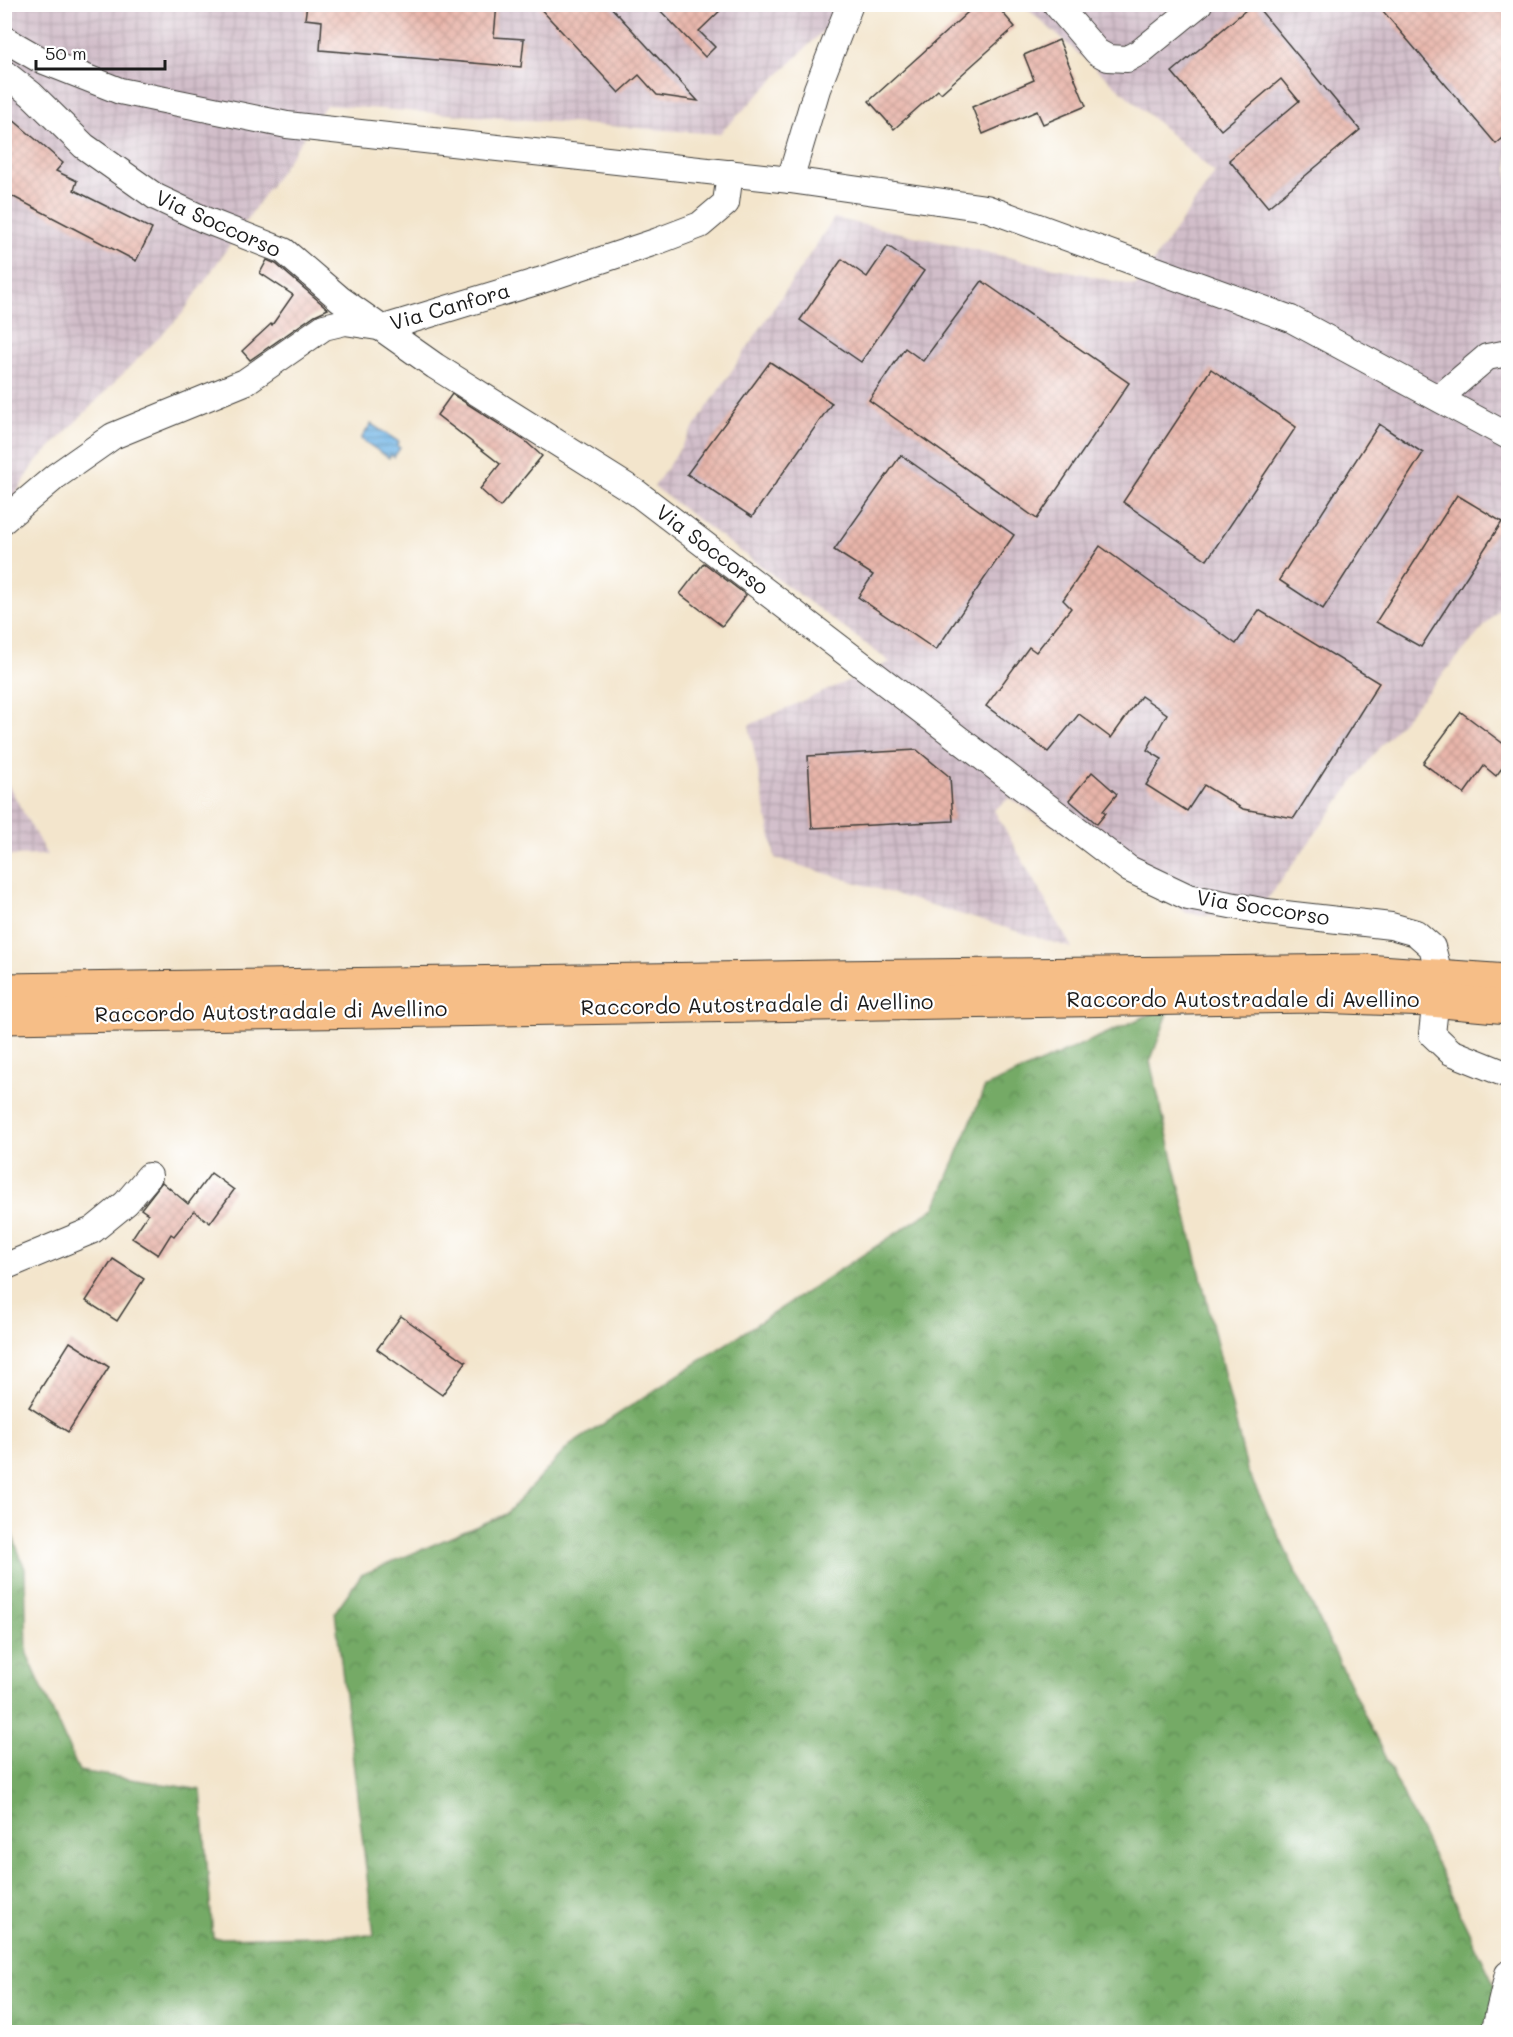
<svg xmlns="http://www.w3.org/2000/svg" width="1513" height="2037" font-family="Mali,sans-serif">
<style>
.industrial{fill:url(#industrial-grid)}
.forest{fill:url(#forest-crowns);stroke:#486341;stroke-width:1.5}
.water{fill:url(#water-rules);stroke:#466880;stroke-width:1.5}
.building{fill:url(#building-cross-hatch)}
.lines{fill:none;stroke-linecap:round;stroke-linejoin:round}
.minor-casing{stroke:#3c3a36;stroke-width:28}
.highway-casing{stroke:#3c3a36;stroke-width:35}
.minor{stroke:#fff;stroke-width:26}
.highway{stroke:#f6be87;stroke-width:33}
.labels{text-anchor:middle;stroke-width:4.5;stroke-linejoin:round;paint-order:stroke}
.street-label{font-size:21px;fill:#1c1c1c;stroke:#fff}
</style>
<defs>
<pattern id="industrial-grid" width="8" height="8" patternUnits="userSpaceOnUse" patternTransform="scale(1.5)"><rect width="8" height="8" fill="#d1bdc9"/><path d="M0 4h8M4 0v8" fill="none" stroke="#b3a2ac"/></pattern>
<pattern id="forest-crowns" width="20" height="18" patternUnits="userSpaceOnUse" patternTransform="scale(1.5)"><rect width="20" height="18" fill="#74aa66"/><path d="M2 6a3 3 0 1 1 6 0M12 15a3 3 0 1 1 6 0" fill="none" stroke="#5e8a53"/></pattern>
<pattern id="water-rules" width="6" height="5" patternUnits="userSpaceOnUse" patternTransform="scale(1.5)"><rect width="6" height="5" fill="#6fb4e5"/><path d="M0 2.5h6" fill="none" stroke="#5a92b9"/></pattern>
<pattern id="building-cross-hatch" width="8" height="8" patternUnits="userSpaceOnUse" patternTransform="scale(1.5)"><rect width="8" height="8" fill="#e8b5aa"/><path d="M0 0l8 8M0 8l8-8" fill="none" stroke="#c69b92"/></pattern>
</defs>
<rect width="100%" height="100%" fill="#fff"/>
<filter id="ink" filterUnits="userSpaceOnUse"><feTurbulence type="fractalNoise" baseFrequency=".0167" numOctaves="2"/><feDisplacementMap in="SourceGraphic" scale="12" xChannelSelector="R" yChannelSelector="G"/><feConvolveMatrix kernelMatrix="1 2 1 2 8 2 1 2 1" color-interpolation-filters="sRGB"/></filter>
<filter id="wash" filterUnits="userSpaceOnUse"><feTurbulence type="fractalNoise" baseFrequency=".008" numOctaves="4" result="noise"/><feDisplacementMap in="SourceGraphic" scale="24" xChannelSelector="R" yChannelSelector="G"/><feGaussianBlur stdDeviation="1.35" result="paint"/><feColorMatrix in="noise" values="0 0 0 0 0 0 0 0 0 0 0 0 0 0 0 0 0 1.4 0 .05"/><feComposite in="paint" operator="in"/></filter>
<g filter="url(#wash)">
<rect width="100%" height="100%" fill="#f3e5cc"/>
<g class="industrial">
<polygon points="5,5 849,5 719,134 326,105 182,314 36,462 5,511"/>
<polygon points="1023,5 1508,5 1508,599 1373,755 1252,920 1187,913 1010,798 994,810 1072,948 775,858 749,725 890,662 654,487 834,218 1136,286 1215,173"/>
<polygon points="4,779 5,779 47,855 5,856"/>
</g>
<polygon class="forest" points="1171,1005 1150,1062 1247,1470 1508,2013 1508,2032 5,2032 4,1513 25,1569 27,1654 79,1771 201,1790 213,1938 374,1935 335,1612 361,1575 506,1514 569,1446 935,1208 985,1087"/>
<polygon class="water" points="371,424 399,442 397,446 400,448 394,457 391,455 389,458 361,439"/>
<g id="blocks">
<g class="building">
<polygon points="307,4 497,4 494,37 524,39 521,67 320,50 322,21 305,19"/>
<polygon points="536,4 608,4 698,101 657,95 639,75 619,93"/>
<polygon points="654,4 727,4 699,31 715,47 705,57"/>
<polygon points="977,4 995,4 1015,27 941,93 938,90 894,129 869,101"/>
<polygon points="1253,4 1255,4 1360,130 1268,207 1229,160 1299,101 1281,79 1221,130 1172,72"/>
<polygon points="1377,4 1509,4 1509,133 1496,144"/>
<polygon points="1059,40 1086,106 1043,124 1037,111 983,134 972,107 1034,80 1024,55"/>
<polygon points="4,112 63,163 56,171 77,181 74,190 152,229 136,261 4,192"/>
<polygon points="888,246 924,271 861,362 800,320 842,259 867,277"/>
<polygon points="267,260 276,264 328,309 315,315 250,360 242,351 271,324 272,325 293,295 260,273"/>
<polygon points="982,281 1129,383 1037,519 869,400 905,348 923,361"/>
<polygon points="770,362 832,403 752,517 687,474"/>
<polygon points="1211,369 1296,427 1207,560 1123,502"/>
<polygon points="452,394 524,440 542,456 500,507 480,489 500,464 437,415"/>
<polygon points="1379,424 1423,453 1323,609 1279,580"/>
<polygon points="901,455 1014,535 936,650 858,597 873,575 834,550"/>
<polygon points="1457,495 1502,522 1421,647 1376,622"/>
<polygon points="1100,546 1236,644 1259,610 1379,683 1294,818 1243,809 1204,785 1187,811 1146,785 1162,759 1147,750 1167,714 1141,696 1111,738 1079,714 1048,752 986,706 1029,647 1036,652 1071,608 1063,600"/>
<polygon points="704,563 746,595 722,626 680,594"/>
<polygon points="1461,712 1509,748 1509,759 1496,776 1484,766 1464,794 1423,763"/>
<polygon points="917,750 950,777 953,821 812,828 808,756"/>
<polygon points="1092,772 1117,794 1103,811 1106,813 1097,824 1069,800"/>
<polygon points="211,1173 234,1190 210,1223 194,1211 174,1236 171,1234 158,1255 132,1238 148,1214 141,1209 162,1182 188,1204"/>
<polygon points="113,1259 144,1279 117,1321 86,1301"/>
<polygon points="401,1316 466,1362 442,1395 377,1349"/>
<polygon points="70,1342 109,1367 68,1432 29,1407"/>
</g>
</g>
</g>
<g filter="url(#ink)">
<use href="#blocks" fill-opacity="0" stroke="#3c3a36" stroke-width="1.5"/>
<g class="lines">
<g class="minor-casing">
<g id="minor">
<polyline points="1056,4 1097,52 1108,58 1127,59 1140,52 1199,4"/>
<polyline points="4,39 39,59 120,91 287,125 790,180 986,208 1291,319 1508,436"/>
<polyline points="4,73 31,94 84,146 156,197 205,220 284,251 340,299 435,366 637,493 1129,869 1188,897 1267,912 1391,926 1416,933 1432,947 1436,962"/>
<polyline points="790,180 817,89 850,4"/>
<polyline points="1439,398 1487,357 1508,353"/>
<polyline points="4,520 56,476 113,436 245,382 324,327 345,322 384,328 539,281 658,241 700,225 726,203 730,173"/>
<polyline points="1434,1016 1432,1034 1451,1052 1508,1075"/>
<polyline points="4,1267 93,1230 126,1203 149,1176"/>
<polyline points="1501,2032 1496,2024 1508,1974"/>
</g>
</g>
<g class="highway-casing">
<g id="highway">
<polyline points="4,990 828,977 1365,971 1508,981"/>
<polyline points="4,1017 1314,996 1431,1000 1508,1007"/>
</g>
</g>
<use href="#minor" class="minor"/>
<use href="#highway" class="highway"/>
</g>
</g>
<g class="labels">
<g class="street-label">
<text transform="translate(218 224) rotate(24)" y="7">Via Soccorso</text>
<text transform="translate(450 307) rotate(-16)" y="7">Via Canfora</text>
<text transform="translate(712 550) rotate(37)" y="7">Via Soccorso</text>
<text transform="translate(1263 908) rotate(9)" y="7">Via Soccorso</text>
<text x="1243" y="1007">Raccordo Autostradale di Avellino</text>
<text transform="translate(757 1005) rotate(-1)" y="7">Raccordo Autostradale di Avellino</text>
<text transform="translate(271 1012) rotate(-1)" y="7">Raccordo Autostradale di Avellino</text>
</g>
</g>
<rect width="1513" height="2037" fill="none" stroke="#fff" stroke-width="24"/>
<path d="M36 60v9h129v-9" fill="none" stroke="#1c1c1c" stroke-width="3"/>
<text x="45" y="60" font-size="18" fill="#1c1c1c" stroke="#ffffff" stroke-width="4.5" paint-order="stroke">50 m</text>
</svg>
